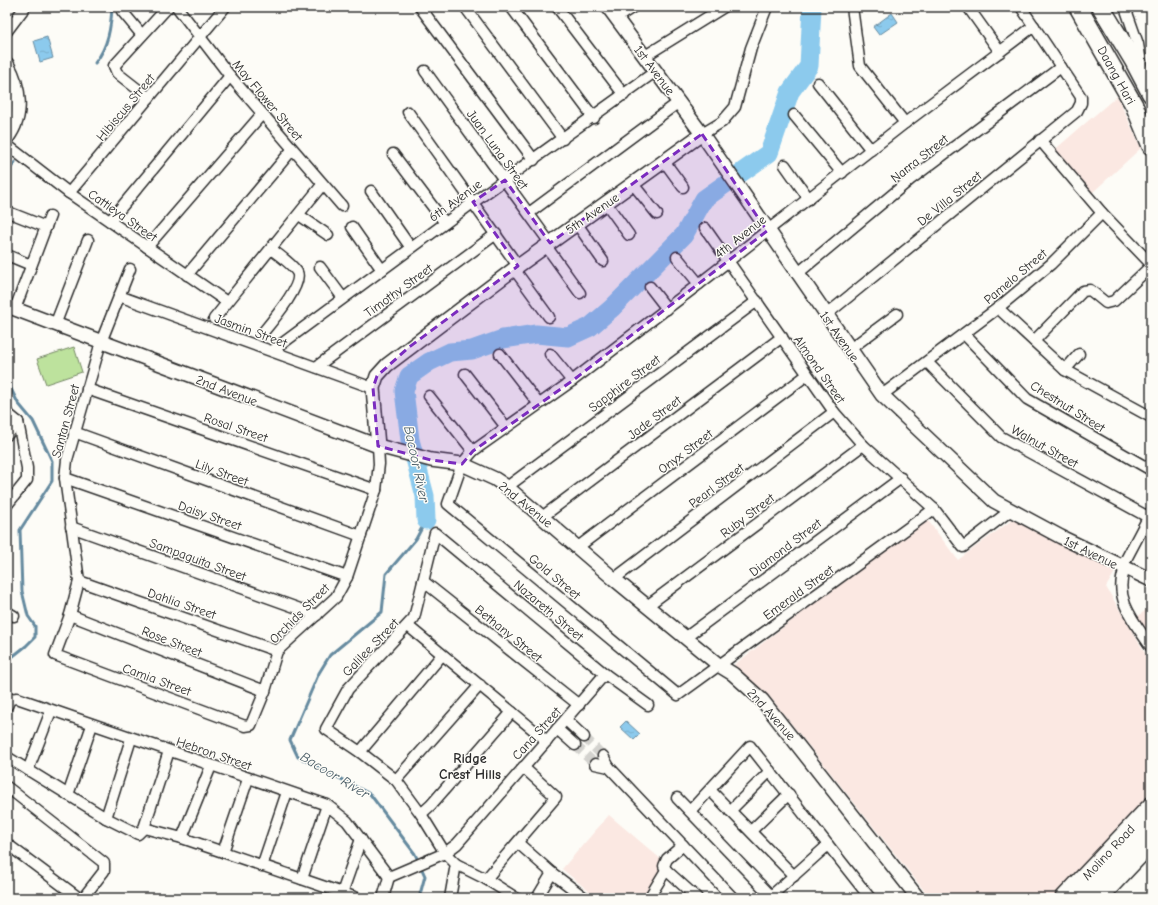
<svg xmlns="http://www.w3.org/2000/svg" width="1158" height="905" font-family="'Comic Neue',sans-serif">
<style>
.built{fill:#fbe8e2}
.pitch{fill:#bde29d;stroke:#748664}
.water{fill:url(#water-ripples);stroke:#658a9f}
.lines{fill:none;stroke-linecap:round;stroke-linejoin:round}
.stream{stroke:#658a9f;stroke-width:3}
.river{stroke:#8ccaed;stroke-width:19}
.minor-tunnel{stroke:#d3d2ce;stroke-width:10;stroke-dasharray:10 5;stroke-linecap:butt}
.minor-casing{stroke:#2b2b2b;stroke-width:13}
.tertiary-casing{stroke:#2b2b2b;stroke-width:16}
.primary-casing{stroke:#2b2b2b;stroke-width:20}
.minor{stroke:#fdfcf7;stroke-width:10}
.tertiary{stroke:#fdfcf7;stroke-width:13}
.primary{stroke:#fdfcf7;stroke-width:17}
.marked{fill:#7b2cbf;fill-opacity:0.2;stroke:#7b2cbf;stroke-width:3;stroke-dasharray:8 5;stroke-linejoin:round}
.labels{text-anchor:middle;stroke-width:3;stroke-linejoin:round;paint-order:stroke}
.street-label{font-size:13px;fill:#2b2b2b;stroke:#fdfcf7}
.water-label{font-size:14px;font-style:italic;fill:#485b65;stroke:#fdfcf7}
.neighbourhood-label{font-size:14px;font-weight:bold;fill:#2b2b2b;stroke:#fdfcf7}
</style>
<defs>
<pattern id="water-ripples" width="26" height="14" patternUnits="userSpaceOnUse"><rect width="26" height="14" fill="#8ccaed"/><path d="M2 4q2-2 4 0t4 0M15 11q2-2 4 0t4 0" fill="none" stroke="#79aecb"/></pattern>
</defs>
<rect width="100%" height="100%" fill="#fdfcf7"/>
<filter id="ink" filterUnits="userSpaceOnUse"><feTurbulence type="fractalNoise" baseFrequency=".025" numOctaves="2"/><feDisplacementMap in="SourceGraphic" scale="8" xChannelSelector="R" yChannelSelector="G"/><feConvolveMatrix kernelMatrix="1 2 1 2 8 2 1 2 1" color-interpolation-filters="sRGB"/></filter>
<g filter="url(#ink)">
<g class="built">
<polygon points="1117,96 1141,148 1092,193 1052,152"/>
<polygon points="1016,517 1115,572 1106,587 1151,663 1151,793 1052,898 930,898 770,697 730,668 926,518 958,560"/>
<polygon points="1151,606 1151,639 1137,617"/>
<polygon points="609,815 662,860 654,884 646,898 597,898 562,869"/>
</g>
<polygon class="pitch" points="74,347 82,372 46,384 37,359"/>
<g class="water">
<polygon points="892,13 898,22 879,35 873,27"/>
<polygon points="47,37 53,58 40,62 34,41"/>
<polygon points="626,721 640,734 634,740 620,727"/>
</g>
<g class="lines">
<g class="stream">
<path d="M95 63C108 47 111 27 112 7"/>
<polyline points="7,173 15,162"/>
<polyline points="7,381 18,403 33,421 52,461 52,481 20,530 22,591 28,616 35,626 35,637 26,646 7,661"/>
<polyline points="419,898 425,876 415,854 370,794 298,757 290,740 319,673 330,655 382,612 386,574 416,539 426,520"/>
</g>
<polyline class="river" points="426,520 425,496 410,440 404,391 409,376 429,362 450,352 472,350 503,339 536,334 568,337 590,327 612,308 684,235 704,199 769,153 790,92 809,66 812,7"/>
<g class="minor-tunnel">
<polyline points="584,737 603,756"/>
<polyline points="575,745 595,764"/>
</g>
<g class="minor-casing">
<g id="minor">
<polyline points="177,7 230,76 342,206"/>
<polyline points="420,7 534,160"/>
<polyline points="465,7 563,139"/>
<polyline points="511,7 594,118"/>
<polyline points="557,7 624,95"/>
<polyline points="852,7 860,66 905,123"/>
<polyline points="968,7 1000,52"/>
<polyline points="1125,7 1138,44 1142,68"/>
<polyline points="122,11 142,35"/>
<polyline points="616,18 633,7"/>
<polyline points="7,31 25,7"/>
<polyline points="645,56 724,7"/>
<polyline points="425,71 550,243"/>
<polyline points="818,83 871,150"/>
<polyline points="149,98 117,73 114,66 168,7"/>
<polyline points="408,112 518,266"/>
<polyline points="794,115 842,173"/>
<polyline points="702,134 722,122 735,107 751,48 767,7"/>
<polyline points="1040,140 1102,213"/>
<polyline points="7,145 69,193 227,302"/>
<polyline points="393,154 445,223"/>
<polyline points="664,161 683,187"/>
<polyline points="785,165 809,199"/>
<polyline points="633,184 657,214"/>
<polyline points="371,191 411,248"/>
<polyline points="69,193 225,7"/>
<polyline points="606,203 629,235"/>
<polyline points="8,212 46,227"/>
<polyline points="529,213 679,102"/>
<polyline points="299,215 328,235"/>
<polyline points="110,221 230,76"/>
<polyline points="577,224 603,261"/>
<polyline points="352,227 382,270"/>
<polyline points="705,228 834,412 863,445 934,509 963,547 1011,510"/>
<polyline points="546,246 580,293"/>
<polyline points="147,247 262,114"/>
<polyline points="7,255 31,265"/>
<polyline points="677,257 699,284"/>
<polyline points="320,267 343,298"/>
<polyline points="130,269 101,342 67,460 65,478 79,581 70,615 55,655 245,726 251,725 265,691 277,651 336,597 347,577 376,490 379,464 378,446"/>
<polyline points="514,269 549,317"/>
<polyline points="797,274 911,179 1061,67"/>
<polyline points="187,275 292,150"/>
<polyline points="650,287 667,309"/>
<polyline points="119,296 373,388"/>
<polyline points="998,308 1065,370 1151,417"/>
<polyline points="15,309 50,216"/>
<polyline points="826,315 1077,111 1081,103 1081,97 1021,7"/>
<polyline points="214,319 322,185"/>
<polyline points="55,325 88,240"/>
<polyline points="964,334 1027,399 1151,470"/>
<path d="M260 336C268 326 304 285 297 272 292 264 279 255 271 249"/>
<polyline points="1034,341 1083,291 1090,290 1106,303 1114,301 1151,266"/>
<polyline points="850,349 897,314"/>
<polyline points="272,351 486,193 656,71"/>
<polyline points="500,354 538,403"/>
<polyline points="550,354 572,381"/>
<polyline points="927,362 1001,437 1148,517"/>
<polyline points="316,367 496,234"/>
<polyline points="1065,370 1079,354"/>
<polyline points="465,374 506,427"/>
<polyline points="87,389 376,490"/>
<polyline points="882,395 998,308 1051,264 1102,213 1151,264"/>
<polyline points="429,396 473,451"/>
<polyline points="7,413 18,422"/>
<polyline points="74,432 361,536"/>
<polyline points="7,435 18,422"/>
<polyline points="65,478 347,577"/>
<polyline points="507,487 757,301"/>
<polyline points="7,505 27,480 27,468 18,422"/>
<polyline points="934,509 678,695 448,504 462,464 473,451 572,381 699,284 905,123 1034,26"/>
<polyline points="542,517 782,337"/>
<polyline points="71,527 317,615"/>
<polyline points="578,547 807,375"/>
<polyline points="1122,567 1151,512"/>
<path d="M1125 569C1112 598 1136 624 1151 647"/>
<polyline points="614,579 834,412"/>
<polyline points="79,581 277,651"/>
<polyline points="423,581 579,705"/>
<polyline points="647,606 863,445"/>
<polyline points="7,612 14,616"/>
<polyline points="70,615 265,691"/>
<polyline points="408,626 547,741"/>
<polyline points="685,638 901,478"/>
<polyline points="7,706 10,699 17,698 327,805 347,821 389,877"/>
<polyline points="566,720 584,737"/>
<polyline points="557,729 575,745"/>
<polyline points="360,752 442,655"/>
<polyline points="603,756 609,767 733,898"/>
<polyline points="7,757 106,818 138,834 144,828 169,751"/>
<polyline points="595,764 609,767"/>
<polyline points="28,770 51,711"/>
<polyline points="396,780 480,685"/>
<polyline points="7,787 104,863 104,871 83,898"/>
<polyline points="710,790 794,876"/>
<polyline points="68,795 92,725"/>
<polyline points="677,798 773,898"/>
<polyline points="690,811 750,746 870,898"/>
<polyline points="730,811 770,771"/>
<polyline points="421,814 431,805 512,712"/>
<polyline points="106,818 131,739"/>
<polyline points="144,828 182,838 357,898"/>
<polyline points="751,831 789,794"/>
<polyline points="182,838 211,766"/>
<polyline points="518,843 552,873 585,898"/>
<polyline points="7,844 79,898"/>
<polyline points="223,852 248,779"/>
<polyline points="262,866 287,792"/>
<polyline points="666,870 697,898"/>
<polyline points="389,877 445,853 457,844 605,674"/>
<polyline points="302,879 327,805"/>
<polyline points="486,879 556,797 523,767"/>
<polyline points="342,893 361,839"/>
<polyline points="771,896 828,845"/>
<polyline points="383,898 389,877"/>
<polyline points="450,898 456,864"/>
<polyline points="516,898 486,879 456,864 445,853 421,814 396,780 360,752 326,729 348,689 414,618 435,533 605,674 648,705"/>
<polyline points="537,898 552,873"/>
<polyline points="649,898 666,870 664,866 667,859 683,845"/>
</g>
</g>
<g class="tertiary-casing">
<g id="tertiary">
<polyline points="608,7 702,134 882,395 994,501 1061,537 1151,580"/>
<path d="M7 64C20 87 24 116 7 138"/>
<polyline points="7,306 378,446 431,460 462,464 495,479 507,487 614,579 720,666 733,674 762,700 918,898"/>
<polyline points="378,446 373,388 377,376 387,365 514,269 702,134"/>
</g>
</g>
<g class="primary-casing">
<g id="primary">
<polyline points="1078,7 1134,105 1151,146"/>
<polyline points="1101,7 1133,60 1151,94"/>
<polyline points="1064,898 1151,806"/>
<polyline points="1082,898 1151,824"/>
<polyline points="1099,898 1151,843"/>
</g>
</g>
<use href="#minor" class="minor"/>
<use href="#tertiary" class="tertiary"/>
<use href="#primary" class="primary"/>
</g>
</g>
<path class="marked" d="M702 134 767 231 572 381 473 451 462 464 431 460 378 446 373 388 377 376 408 348 518 266 473 202 505 180 550 243Z"/>
<g class="labels">
<g class="street-label">
<text transform="translate(655 70) rotate(53)" y="5">1st Avenue</text>
<text transform="translate(1117 75) rotate(61)" y="5">Daang Hari</text>
<text transform="translate(268 100) rotate(50)" y="5">May Flower Street</text>
<text transform="translate(125 107) rotate(-50)" y="5">Hibiscus Street</text>
<text transform="translate(498 149) rotate(54)" y="5">Juan Luna Street</text>
<text transform="translate(919 158) rotate(-38)" y="5">Narra Street</text>
<text transform="translate(949 198) rotate(-39)" y="5">De Villa Street</text>
<text transform="translate(455 200) rotate(-36)" y="5">6th Avenue</text>
<text transform="translate(592 213) rotate(-35)" y="5">5th Avenue</text>
<text transform="translate(123 215) rotate(35)" y="5">Cattleya Street</text>
<text transform="translate(740 236) rotate(-38)" y="5">4th Avenue</text>
<text transform="translate(1015 276) rotate(-40)" y="5">Pamelo Street</text>
<text transform="translate(398 290) rotate(-36)" y="5">Timothy Street</text>
<text transform="translate(251 330) rotate(20)" y="5">Jasmin Street</text>
<text transform="translate(840 336) rotate(55)" y="5">1st Avenue</text>
<text transform="translate(820 369) rotate(55)" y="5">Almond Street</text>
<text transform="translate(624 383) rotate(-37)" y="5">Sapphire Street</text>
<text transform="translate(227 390) rotate(21)" y="5">2nd Avenue</text>
<text transform="translate(1068 406) rotate(32)" y="5">Chestnut Street</text>
<text transform="translate(654 417) rotate(-37)" y="5">Jade Street</text>
<text transform="translate(65 421) rotate(-75)" y="5">Santan Street</text>
<text transform="translate(236 427) rotate(19)" y="5">Rosal Street</text>
<text transform="translate(1045 446) rotate(29)" y="5">Walnut Street</text>
<text transform="translate(685 451) rotate(-37)" y="5">Onyx Street</text>
<text transform="translate(222 472) rotate(20)" y="5">Lily Street</text>
<text transform="translate(716 485) rotate(-37)" y="5">Pearl Street</text>
<text transform="translate(526 504) rotate(39)" y="5">2nd Avenue</text>
<text transform="translate(210 515) rotate(19)" y="5">Daisy Street</text>
<text transform="translate(747 515) rotate(-37)" y="5">Ruby Street</text>
<text transform="translate(785 547) rotate(-37)" y="5">Diamond Street</text>
<text transform="translate(1091 552) rotate(26)" y="5">1st Avenue</text>
<text transform="translate(198 559) rotate(20)" y="5">Sampaguita Street</text>
<text transform="translate(555 576) rotate(40)" y="5">Gold Street</text>
<text transform="translate(798 592) rotate(-36)" y="5">Emerald Street</text>
<text transform="translate(182 603) rotate(19)" y="5">Dahlia Street</text>
<text transform="translate(549 610) rotate(40)" y="5">Nazareth Street</text>
<text transform="translate(299 613) rotate(-45)" y="5">Orchids Street</text>
<text transform="translate(509 633) rotate(39)" y="5">Bethany Street</text>
<text transform="translate(172 641) rotate(21)" y="5">Rose Street</text>
<text transform="translate(370 647) rotate(-46)" y="5">Galilee Street</text>
<text transform="translate(157 679) rotate(20)" y="5">Camia Street</text>
<text transform="translate(772 714) rotate(48)" y="5">2nd Avenue</text>
<text transform="translate(536 733) rotate(-48)" y="5">Cana Street</text>
<text transform="translate(214 753) rotate(19)" y="5">Hebron Street</text>
<text transform="translate(1108 852) rotate(-47)" y="5">Molino Road</text>
</g>
<g class="water-label">
<text transform="translate(417 464) rotate(78)" y="5">Bacoor River</text>
<text transform="translate(335 775) rotate(31)" y="5">Bacoor River</text>
</g>
<g class="neighbourhood-label">
<text x="470" y="763">Ridge<tspan x="470" dy="16">Crest Hills</tspan></text>
</g>
</g>
<rect width="1158" height="905" fill="none" stroke="#fdfcf7" stroke-width="24"/>
<rect x="12" y="12" width="1134" height="881" fill="none" stroke="#2b2b2b" stroke-width="1.5" filter="url(#ink)"/>
</svg>
